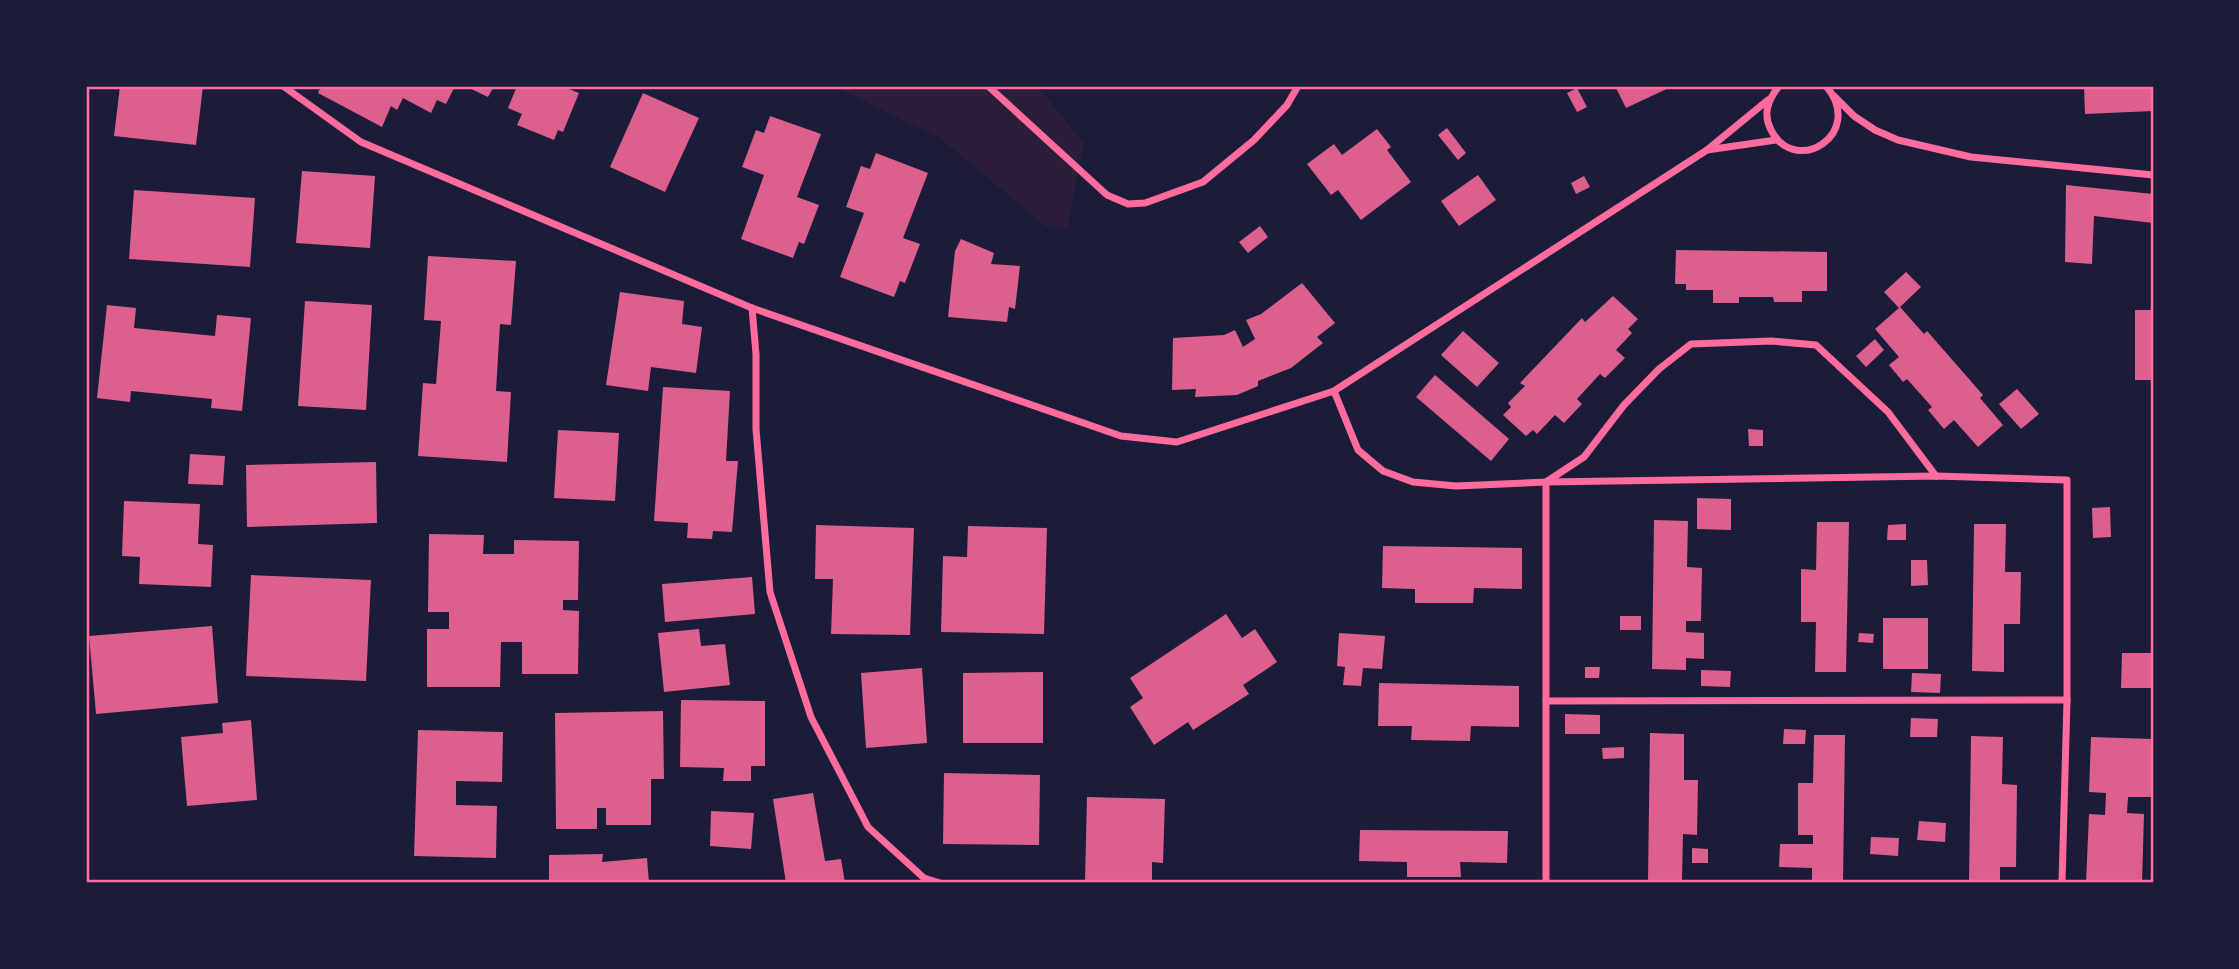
<svg xmlns="http://www.w3.org/2000/svg" width="2239" height="969" font-family="Karla,sans-serif">
<style>
.green{fill:#2a1e3b}
.building{fill:#dd5f8e}
.lines{fill:none;stroke-linecap:round;stroke-linejoin:round}
.minor{stroke:#ff6b9d;stroke-width:7}
.neatline{fill:none;stroke:#ff6b9d;stroke-width:2.5}
</style>
<rect width="100%" height="100%" fill="#1b1b3a"/>
<polygon class="green" points="833,86 1038,86 1084,144 1067,230 1045,226 940,138"/>
<g class="building">
<polygon points="120,86 203,86 196,145 114,136"/>
<polygon points="321,86 455,86 446,104 437,100 431,113 403,98 397,110 391,106 382,127 318,93"/>
<polygon points="465,86 494,86 488,97"/>
<polygon points="517,86 561,86 579,93 563,132 558,130 554,140 517,125 522,114 508,108"/>
<polygon points="1615,86 1673,86 1626,108"/>
<polygon points="2084,86 2153,86 2153,111 2085,114"/>
<polygon points="1577,88 1587,107 1577,112 1567,93"/>
<polygon points="643,93 699,118 665,192 610,167"/>
<polygon points="770,116 821,134 797,197 819,205 804,244 799,242 793,258 741,239 764,175 742,167 756,130 764,133"/>
<polygon points="1447,128 1466,153 1458,160 1438,135"/>
<polygon points="1377,129 1391,147 1387,150 1411,182 1361,220 1338,190 1331,195 1307,164 1334,144 1342,155"/>
<polygon points="876,153 928,173 903,238 920,244 905,283 900,281 894,297 840,277 864,213 846,207 861,166 870,169"/>
<polygon points="302,171 375,176 370,248 296,243"/>
<polygon points="1478,175 1496,200 1459,226 1441,201"/>
<polygon points="1584,176 1590,187 1576,194 1571,183"/>
<polygon points="2066,185 2153,194 2153,223 2094,216 2092,264 2065,262"/>
<polygon points="134,190 255,198 250,267 129,259"/>
<polygon points="1260,226 1268,237 1248,253 1239,242"/>
<polygon points="961,239 994,253 991,264 1020,266 1015,309 1009,307 1007,322 948,317 955,251"/>
<polygon points="1676,250 1827,252 1827,291 1802,291 1802,302 1774,302 1773,297 1739,297 1739,303 1713,303 1713,290 1686,290 1686,284 1675,284"/>
<polygon points="428,256 516,261 511,325 500,324 496,391 511,392 507,462 418,456 423,383 436,384 441,321 424,320"/>
<polygon points="1906,272 1921,287 1899,308 1884,292"/>
<polygon points="1302,283 1335,323 1317,337 1323,343 1291,368 1258,381 1258,386 1237,395 1195,397 1196,389 1172,390 1173,338 1224,335 1235,330 1243,347 1255,339 1246,320 1261,314"/>
<polygon points="620,292 684,301 682,324 702,327 696,373 651,367 648,391 606,385"/>
<polygon points="1613,296 1638,319 1628,329 1632,333 1616,350 1625,358 1605,378 1600,374 1577,399 1582,404 1564,423 1555,415 1537,434 1533,430 1526,436 1503,415 1511,407 1508,403 1525,386 1520,383 1582,318 1585,322"/>
<polygon points="305,301 372,305 366,410 298,406"/>
<polygon points="107,305 136,308 134,328 215,336 217,315 251,318 242,411 211,408 212,399 131,391 130,402 97,398"/>
<polygon points="1900,307 1924,334 1927,331 1983,395 1980,398 2003,425 1978,447 1954,420 1944,429 1928,410 1932,407 1907,379 1903,382 1889,365 1899,357 1875,329"/>
<rect x="2135" y="310" width="18" height="70"/>
<polygon points="1463,331 1499,363 1477,387 1441,355"/>
<polygon points="1875,339 1884,350 1866,367 1856,356"/>
<polygon points="1435,375 1509,439 1491,461 1416,397"/>
<polygon points="663,387 730,391 726,461 738,461 732,532 713,531 712,539 687,538 688,523 654,521"/>
<polygon points="2017,389 2039,414 2021,429 1999,404"/>
<polygon points="1748,429 1763,430 1763,446 1749,446"/>
<polygon points="558,430 619,433 615,501 554,498"/>
<polygon points="190,454 225,456 223,485 188,484"/>
<polygon points="376,462 377,523 247,527 246,465"/>
<polygon points="1697,498 1731,499 1731,530 1697,529"/>
<polygon points="124,501 200,504 198,544 213,545 211,587 139,584 140,557 122,556"/>
<polygon points="2110,507 2111,537 2093,538 2092,508"/>
<polygon points="1654,520 1688,521 1687,567 1702,568 1701,621 1686,621 1686,632 1704,633 1704,659 1686,658 1686,670 1652,669"/>
<polygon points="1817,522 1849,522 1846,672 1815,672 1816,622 1801,622 1801,569 1816,570"/>
<polygon points="1906,524 1906,540 1887,540 1888,525"/>
<polygon points="1974,524 2006,524 2005,572 2021,572 2020,624 2004,624 2004,672 1972,671"/>
<polygon points="816,525 914,528 910,635 831,634 833,579 815,579"/>
<polygon points="968,526 1047,528 1044,634 941,632 943,556 967,557"/>
<polygon points="429,534 484,535 483,554 514,554 514,540 579,541 578,600 563,600 563,610 579,611 578,674 522,674 522,642 501,642 500,687 427,687 427,629 449,629 449,612 428,612"/>
<polygon points="1383,546 1522,548 1522,589 1474,588 1473,603 1415,603 1415,589 1382,588"/>
<polygon points="1911,560 1927,560 1928,585 1911,586"/>
<polygon points="251,575 371,580 366,681 246,676"/>
<polygon points="752,577 755,614 665,622 662,584"/>
<polygon points="1226,614 1242,638 1255,629 1277,662 1243,685 1249,694 1193,730 1188,722 1154,745 1130,707 1143,698 1130,678"/>
<rect x="1620" y="616" width="21" height="14"/>
<rect x="1883" y="618" width="45" height="51"/>
<polygon points="212,626 218,703 96,714 89,636"/>
<polygon points="699,629 701,646 725,644 730,685 664,692 658,633"/>
<polygon points="1339,633 1385,636 1382,669 1363,668 1361,686 1343,685 1345,667 1337,666"/>
<polygon points="1859,633 1874,634 1873,643 1858,642"/>
<polygon points="2122,653 2153,653 2153,688 2121,688"/>
<polygon points="1585,667 1600,667 1599,678 1585,678"/>
<polygon points="922,668 927,743 866,748 861,673"/>
<polygon points="1701,670 1731,671 1730,687 1701,686"/>
<polygon points="1043,672 1043,743 963,743 963,673"/>
<polygon points="1912,673 1941,674 1940,693 1911,692"/>
<polygon points="1379,683 1519,686 1519,727 1471,726 1470,741 1411,740 1412,726 1378,726"/>
<polygon points="681,700 765,701 765,766 751,766 751,781 723,781 724,768 680,767"/>
<polygon points="663,711 664,779 651,779 651,825 606,825 606,808 597,808 597,829 556,829 555,713"/>
<polygon points="1565,714 1600,715 1600,734 1565,734"/>
<polygon points="1911,718 1938,719 1937,737 1910,737"/>
<polygon points="251,720 257,800 187,806 181,737 223,733 222,723"/>
<polygon points="1784,729 1806,730 1805,744 1783,744"/>
<polygon points="418,730 503,732 502,782 456,781 456,805 497,806 496,858 414,856"/>
<polygon points="1650,733 1684,734 1684,780 1698,780 1697,835 1683,834 1682,880 1648,880"/>
<polygon points="1814,735 1845,735 1843,883 1812,883 1812,868 1779,867 1780,844 1813,844 1813,835 1798,835 1798,783 1813,783"/>
<polygon points="1971,736 2003,737 2002,784 2017,785 2016,867 2000,867 2000,883 1969,883"/>
<polygon points="2091,737 2153,739 2153,797 2128,797 2127,813 2144,814 2142,883 2086,883 2089,814 2105,815 2106,793 2089,792"/>
<polygon points="1624,747 1624,758 1603,759 1602,748"/>
<polygon points="944,773 1040,775 1039,845 943,844"/>
<polygon points="813,793 825,861 841,859 845,883 786,883 773,799"/>
<polygon points="1087,797 1165,799 1163,863 1152,862 1152,882 1085,881"/>
<polygon points="711,811 754,813 751,849 710,846"/>
<polygon points="1919,821 1946,823 1945,842 1917,840"/>
<polygon points="1360,830 1508,831 1507,863 1460,862 1461,877 1407,877 1407,862 1359,861"/>
<polygon points="1871,837 1899,838 1898,856 1870,854"/>
<polygon points="1692,848 1708,849 1708,863 1692,863"/>
<polygon points="603,854 602,862 647,858 649,883 549,883 549,855"/>
</g>
<g class="lines">
<g class="minor">
<polyline points="283,86 361,142 752,308 1121,436 1177,442 1334,391 1707,150 1768,100"/>
<polyline points="988,86 1107,195 1128,204 1145,203 1203,182 1254,140 1287,105 1298,86"/>
<path d="M1779 86C1769 99 1762 113 1771 130 1796 178 1866 133 1826 86"/>
<polyline points="1834,96 1854,116 1875,130 1898,140 1971,157 2153,175"/>
<polyline points="1707,150 1776,140"/>
<polyline points="752,308 756,354 756,429 770,592 811,717 868,827 924,878 940,883"/>
<polyline points="1334,391 1358,450 1383,471 1413,482 1456,486 1546,482 1584,457 1624,405 1659,369 1691,344 1771,341 1816,345 1888,412 1936,476"/>
<polyline points="1546,701 2067,700"/>
<polyline points="1546,883 1546,482 1936,476 2067,480 2067,700 2062,883"/>
</g>
</g>
<rect width="2239" height="969" fill="none" stroke="#1b1b3a" stroke-width="175"/>
<rect x="88" y="88" width="2064" height="793" class="neatline"/>
</svg>
